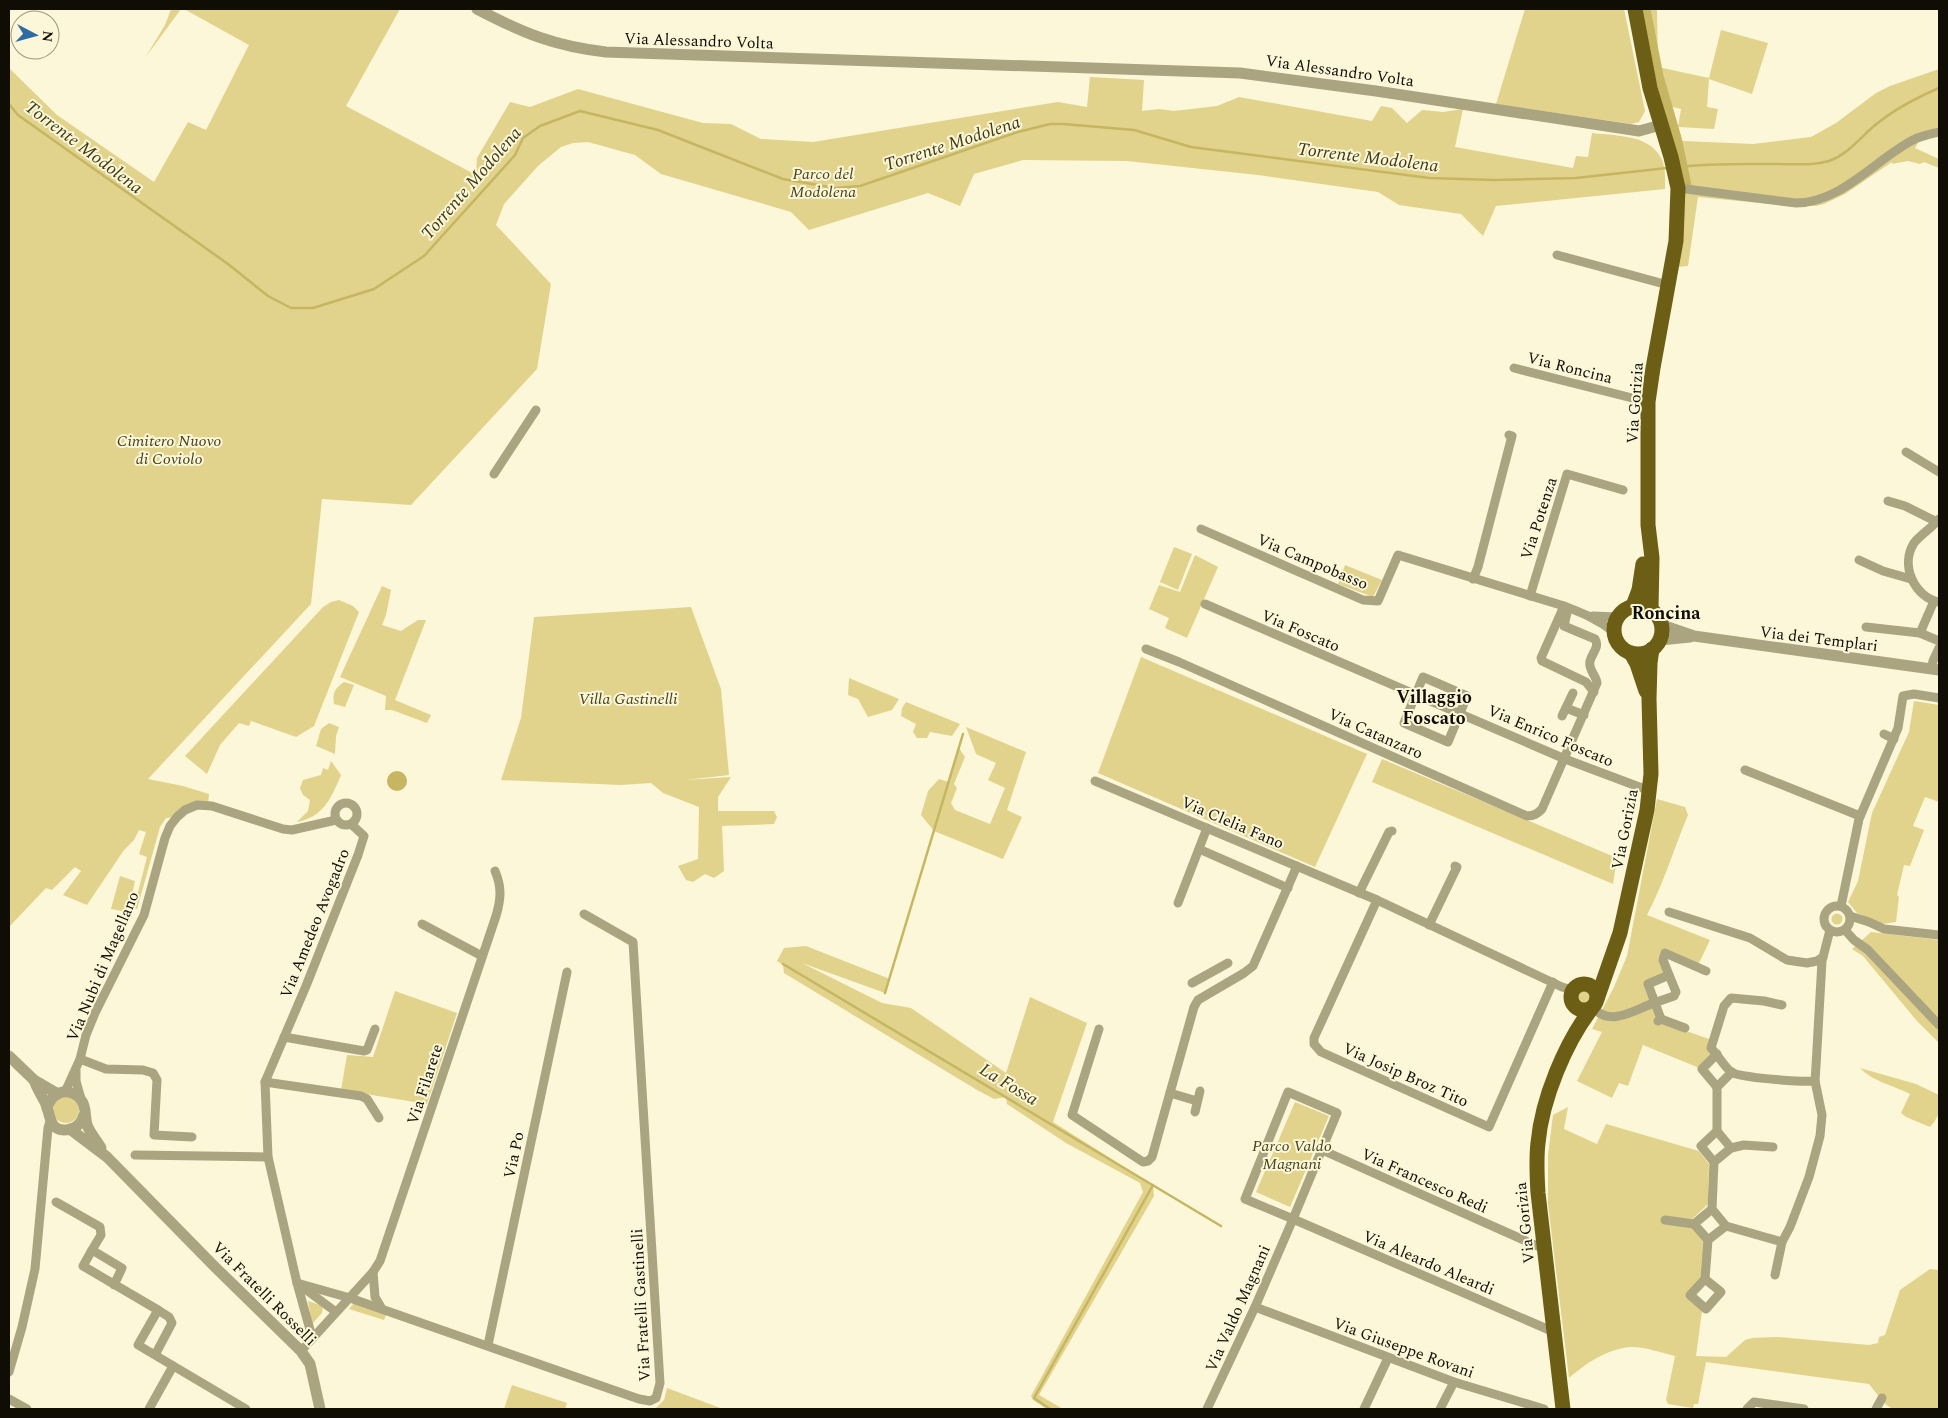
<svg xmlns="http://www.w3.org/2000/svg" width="1948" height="1418" font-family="Spectral,serif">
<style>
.green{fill:#e1d38c}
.water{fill:#c6b661}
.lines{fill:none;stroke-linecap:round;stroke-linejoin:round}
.stream{stroke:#c6b661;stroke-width:2.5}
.canal{stroke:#c6b661;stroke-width:9}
.minor{stroke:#aaa481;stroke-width:9}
.tertiary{stroke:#aaa481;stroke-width:11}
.primary{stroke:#6c5f15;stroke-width:15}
.labels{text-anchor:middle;stroke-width:4;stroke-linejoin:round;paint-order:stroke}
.street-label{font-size:16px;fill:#0f0d04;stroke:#fcf7d8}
.park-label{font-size:16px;font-style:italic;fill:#48411c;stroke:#fcf7d8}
.water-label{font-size:18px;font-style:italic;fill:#3f3813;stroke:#fcf7d8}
.neighbourhood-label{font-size:18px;font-weight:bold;fill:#0f0d04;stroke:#fcf7d8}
</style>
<rect width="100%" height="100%" fill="#fcf7d8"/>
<g class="green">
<polygon points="171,9 181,9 145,58 165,25"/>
<path d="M184 9H400L346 106 476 175 477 158 510 102 530 107 578 89 703 123 731 124 761 139 813 142 1058 102 1087 107 1090 77 1144 80 1142 111 1159 109 1174 111 1217 106 1239 97 1372 121 1381 106 1392 108 1407 123 1422 110 1443 112 1463 109 1455 147 1573 168 1576 156 1588 157 1592 133C1615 136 1649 134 1661 158 1666 167 1665 179 1665 189L1496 206 1483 236 1461 214 1399 205 1378 192 1258 175 1127 161 1023 160 974 174 960 206 928 193 809 230 791 212 661 174 635 155 588 142 573 143 561 147 538 166 504 204 496 225 551 284 537 369 411 505 322 499 311 604 148 779 183 786 209 794 208 805 177 817 166 818 160 827 137 909 134 908 147 857 139 854 146 832 139 830 134 840 124 850 87 905 63 895 81 871 75 867 52 890 46 888 9 927V68L57 115 154 182 188 122 206 130 249 45Z"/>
<polygon points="1525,9 1624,9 1645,111 1639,122 1631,124 1496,104"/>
<polygon points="1645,9 1657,9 1658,67 1709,78 1721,30 1768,43 1752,94 1709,79 1707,107 1718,109 1714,129 1678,127 1681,109 1668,106 1677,138 1684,141 1753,144 1811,137 1836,123 1876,93 1890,86 1939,69 1939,132 1922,137 1915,148 1939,159 1939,168 1924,162 1920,164 1908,161 1892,164 1892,162 1845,194 1824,204 1816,206 1789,206 1698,197 1688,266 1677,267 1672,140"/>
<polygon points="1174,547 1192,554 1178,590 1160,582"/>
<polygon points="1195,555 1218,567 1187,638 1165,628 1169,618 1149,609 1159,585 1180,592"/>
<polygon points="1345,565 1382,580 1373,597 1338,584"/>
<polygon points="382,586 391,590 386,615 382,625 401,631 418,620 426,620 395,700 431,715 427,723 392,710 385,710 386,696 340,677"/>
<polygon points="339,600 353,606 359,612 314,726 296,737 251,721 249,726 239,723 220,745 207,774 185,756 323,607 331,602"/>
<polygon points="691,607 721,689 729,775 685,780 731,777 718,797 718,811 774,811 777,817 774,824 722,826 724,871 714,878 705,874 693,882 686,880 678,866 698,859 699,807 663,793 651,783 621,785 501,780 521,718 534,617"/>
<polygon points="1141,657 1367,754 1315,867 1098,773"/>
<polygon points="849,678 899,699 892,710 868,717 858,699 848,695"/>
<path d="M344 682 354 685 345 707 334 704C332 693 335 688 344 682Z"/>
<polygon points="1914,701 1939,705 1939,802 1925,797 1913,826 1924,830 1910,866 1904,865 1897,895 1899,897 1896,922 1883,924 1857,913 1848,902 1858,881 1872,813 1909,732"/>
<polygon points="906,702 960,724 952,736 930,732 927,738 917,738 913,732 916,724 901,716 902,708"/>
<polygon points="329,723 339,727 336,736 335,754 316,746 321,729"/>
<polygon points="966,727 1026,752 1007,810 1022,817 1003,859 934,831 921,815 928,791 939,779 949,782 959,748 965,757 954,784 957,788 951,803 955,810 990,824 1005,788 988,780 996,763 976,754"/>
<polygon points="1382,759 1617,858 1613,884 1372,782"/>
<path d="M331 761 341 775C331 799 323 817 297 822L308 811 310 800 303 795 300 788 303 780 321 775 323 768 328 770Z"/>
<path d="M1657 799 1685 807 1688 815C1674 848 1664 883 1647 915L1710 940 1697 967 1665 954 1669 975 1648 984 1658 1021 1709 1039 1711 1048 1717 1054 1702 1069 1643 1045 1628 1086 1619 1083 1612 1098 1577 1081 1602 1032 1592 1029 1614 987 1627 956Z"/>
<polygon points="120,876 135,881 128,912 111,909"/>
<circle cx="1837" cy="919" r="5.5"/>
<polygon points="1871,932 1939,940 1939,1043 1917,1021 1863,956 1852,949"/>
<polygon points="806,946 890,979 885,993 802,963 882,1003 911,1008 1006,1073 1030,997 1087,1023 1053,1122 1153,1185 1154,1196 1039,1395 1063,1409 1044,1409 1045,1408 1033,1400 1031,1396 1143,1192 1140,1183 1066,1143 1007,1104 1006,1097 994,1099 977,1090 784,973 783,965 777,961 784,948"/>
<circle cx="1585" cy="997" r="8"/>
<polygon points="395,991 457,1013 427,1104 341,1090 347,1055 373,1057"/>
<path d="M1860 1068 1916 1084 1939 1095C1939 1110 1941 1115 1930 1127L1906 1117 1901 1113 1910 1094C1895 1086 1872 1081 1860 1068Z"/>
<circle cx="66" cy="1110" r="13"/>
<polygon points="1295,1102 1329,1116 1290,1207 1256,1192"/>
<path d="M1568 1107 1564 1129 1597 1144 1606 1124 1699 1151 1709 1164 1708 1204 1689 1222 1708 1240 1705 1279 1690 1295 1706 1309 1702 1311 1696 1356 1726 1357 1745 1340 1752 1338 1777 1337 1869 1345 1878 1343 1879 1337 1885 1335 1900 1290 1930 1269 1939 1270V1409H1893C1883 1405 1876 1392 1869 1384L1706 1362 1698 1404H1694L1693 1408 1668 1404 1666 1400 1675 1356C1662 1353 1646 1347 1632 1347 1609 1348 1586 1363 1569 1378L1548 1204V1155L1553 1115Z"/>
<polygon points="308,1301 323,1306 322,1313 312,1324"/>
<polygon points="354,1303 386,1315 384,1320 349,1309"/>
<polygon points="512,1385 567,1403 565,1409 504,1409"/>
<polygon points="667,1388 723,1409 655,1409 664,1400"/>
</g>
<circle class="water" cx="397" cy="781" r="10"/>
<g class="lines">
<g class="stream">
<polyline points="9,104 18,115 228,264 268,296 291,308 313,308 374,289 424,256 515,155 523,138 540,126 580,111 658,130 783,179 835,188 860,186 1018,132 1050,124 1063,124 1134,130 1191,147 1429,178 1495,180 1576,178 1667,168"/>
<path d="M1678 167C1710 163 1743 164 1776 164 1794 164 1812 166 1829 161 1848 154 1859 139 1874 126 1893 110 1916 98 1939 88"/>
<polyline points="783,964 1221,1226"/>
<polyline points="885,993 963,734"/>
<polyline points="1050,1409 1034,1398 1153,1185"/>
</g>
<polyline class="canal" points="1646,9 1659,76 1677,138 1687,185"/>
<g class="minor">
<path d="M1678 188 1796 203C1841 203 1876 159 1913 140 1921 136 1931 134 1939 132"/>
<polyline points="1557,255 1668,285"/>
<polyline points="1514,368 1648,402"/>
<polyline points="1906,452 1939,472"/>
<polyline points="494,474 536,410"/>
<polyline points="1888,501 1905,506 1937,522"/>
<path d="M1939 519C1932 528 1921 534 1914 543 1900 565 1914 597 1939 602"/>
<path d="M1201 529 1363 600 1378 601 1398 555 1564 606C1582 613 1598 619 1614 632"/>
<polyline points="1859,560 1883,571 1911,579"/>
<polyline points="1473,579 1478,567 1512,436 1509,435"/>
<polyline points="1530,596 1567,474 1623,490"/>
<polyline points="1205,604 1565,759 1650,791"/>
<polyline points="1564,606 1541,658 1542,661 1586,682 1594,692"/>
<polyline points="1593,616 1617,617"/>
<polyline points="1866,627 1920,633 1939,641"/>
<polyline points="1920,633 1934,601"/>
<path d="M1146 649 1179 662 1527 816C1534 816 1537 814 1542 809L1597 683C1596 675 1588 670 1590 661 1592 653 1600 647 1595 639L1564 626 1568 608"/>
<polyline points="1931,669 1933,661 1939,648"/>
<polygon points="1423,677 1467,696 1448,742 1404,723"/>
<polyline points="1566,708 1584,715"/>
<polyline points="1562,716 1573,693"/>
<polyline points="1884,734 1894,739"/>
<polyline points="1745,770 1860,816"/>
<polyline points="1095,781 1377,900 1562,987 1573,990"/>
<circle cx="346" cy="814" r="11"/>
<polyline points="1199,849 1288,888"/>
<polyline points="1359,893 1389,832 1392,831"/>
<polyline points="1377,900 1314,1038 1314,1044 1321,1052 1489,1127 1553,982"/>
<polyline points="1178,903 1207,828"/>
<circle cx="1837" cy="919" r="13"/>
<polyline points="1841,906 1859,819 1898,728 1903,696 1914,694 1939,698"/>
<polyline points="1669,912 1750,938 1787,960 1807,963 1817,961 1823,957"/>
<polyline points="1850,916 1869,922 1884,929 1939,935"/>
<polyline points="422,924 482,956"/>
<polyline points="1429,925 1457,867 1455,866"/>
<polyline points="1845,930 1854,940 1868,950 1939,1025"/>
<polyline points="1669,975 1663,960 1665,953 1706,971"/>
<polyline points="1192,983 1228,963"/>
<path d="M1782 1005 1764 1001 1731 998 1724 1006 1711 1048C1718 1055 1723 1065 1731 1072 1740 1078 1802 1082 1815 1081"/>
<path d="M1593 1007C1608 1027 1633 1011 1651 1004L1674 996 1676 992 1669 975 1648 984 1661 1019 1658 1021"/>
<polyline points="1661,1019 1685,1028"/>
<polyline points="1099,1029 1072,1115 1143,1162 1148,1161 1152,1157 1194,1007 1198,1000 1244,973 1253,966 1297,866"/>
<polyline points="284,1037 364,1051 367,1050 375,1029"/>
<polyline points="1717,1054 1702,1069 1717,1087"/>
<polyline points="80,1059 106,1069 143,1070 153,1073 157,1080 154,1135 192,1137"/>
<polyline points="76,1070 76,1081 81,1099"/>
<polyline points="265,1082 361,1096 367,1099 379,1118"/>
<polyline points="65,1092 80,1059 86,1035 95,1013 144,915 165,838 170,826 177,817 185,810 197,805 212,806 283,829 292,830 336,820"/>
<polyline points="1170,1093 1197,1101"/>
<polyline points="1195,1112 1200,1091"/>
<polyline points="1731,1148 1744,1145 1773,1147"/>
<polyline points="1322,1150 1544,1249"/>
<polyline points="135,1155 268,1157"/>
<polyline points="1714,1162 1701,1146 1717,1131"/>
<polyline points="56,1202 100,1227 101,1235 92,1250"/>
<polyline points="1665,1220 1694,1224"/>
<polyline points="1726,1226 1782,1242"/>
<polyline points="1708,1240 1694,1224 1712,1209"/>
<polyline points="373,1272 375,1297 382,1309"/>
<polyline points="1775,1275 1782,1242 1790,1227 1809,1177 1820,1136 1822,1115 1815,1081 1816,1066 1822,961 1830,930"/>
<polyline points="1705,1279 1690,1295 1706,1309 1721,1292 1705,1279 1708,1240 1726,1226 1712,1209 1714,1162 1731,1148 1717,1131 1717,1087 1732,1072"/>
<polyline points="297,1283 350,1298 639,1399 650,1401 656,1398 660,1383 633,942 584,914"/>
<polyline points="114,1285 122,1268 92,1250 83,1266 158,1310"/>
<polyline points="301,1286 336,1312"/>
<polyline points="1255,1307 1454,1382 1544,1409"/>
<polyline points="312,1337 297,1283 268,1157 265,1082 306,986 358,855 364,836 351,824"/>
<polyline points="488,1345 567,972"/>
<path d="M301 1351 373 1272 380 1261 496 916C501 899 502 887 495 871"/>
<polyline points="155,1355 172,1323 169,1317 158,1310 138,1345 246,1409"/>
<polyline points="9,1372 22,1327 35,1269 48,1128 50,1121"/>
<polyline points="9,1399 27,1409"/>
<polyline points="149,1409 173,1366"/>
<polyline points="1207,1409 1255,1307 1293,1219 1245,1199 1288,1092 1337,1113 1293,1219 1554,1332"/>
<polyline points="1364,1409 1388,1358"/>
<polyline points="1440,1409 1454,1382"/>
<polyline points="1747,1409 1754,1402 1804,1409"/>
<polyline points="1876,1409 1882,1398"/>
</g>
<g class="tertiary">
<path d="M477 9C523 33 554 46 606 52L1240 73 1376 91 1639 131 1661 125"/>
<polyline points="1662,625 1694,636 1939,670"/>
<polyline points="1660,640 1690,637"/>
<polyline points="9,1056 34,1080 58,1094"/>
<path d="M34 1080C37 1088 41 1095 45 1102 51 1114 48 1135 71 1129 78 1127 82 1122 84 1115"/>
<path d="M47 1108C49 1102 52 1096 59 1093 69 1089 81 1095 84 1106 86 1112 85 1118 87 1125 90 1133 97 1141 101 1148"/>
<polyline points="70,1129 107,1157 215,1267 301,1351 310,1364 320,1409"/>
</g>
<g class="primary">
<polyline points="1635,9 1650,88 1671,157 1678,188 1676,241 1653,368 1648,402 1648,525 1652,558 1651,609"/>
<polyline points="1633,606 1639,590 1643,564"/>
<circle cx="1638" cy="630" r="24"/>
<polyline points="1631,653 1637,664 1646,691"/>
<circle cx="1584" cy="997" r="13"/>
<polyline points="1597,999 1620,933 1647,810 1651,774 1649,699 1650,663 1652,649"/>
<path d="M1563 1409 1538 1193C1537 1176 1536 1160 1538 1143 1542 1099 1565 1043 1592 1008"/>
</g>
</g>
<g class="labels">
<g class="street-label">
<text transform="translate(699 40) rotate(2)" y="6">Via Alessandro Volta</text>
<text transform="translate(1340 70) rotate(8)" y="6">Via Alessandro Volta</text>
<text transform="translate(1570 367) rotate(14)" y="6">Via Roncina</text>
<text transform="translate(1634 403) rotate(-86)" y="6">Via Gorizia</text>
<text transform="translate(1538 518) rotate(-72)" y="6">Via Potenza</text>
<text transform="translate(1313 561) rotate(23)" y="6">Via Campobasso</text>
<text transform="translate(1301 630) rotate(23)" y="6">Via Foscato</text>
<text transform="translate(1819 638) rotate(7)" y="6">Via dei Templari</text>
<text transform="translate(1376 733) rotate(24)" y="6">Via Catanzaro</text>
<text transform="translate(1551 735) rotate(23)" y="6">Via Enrico Foscato</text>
<text transform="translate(1233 822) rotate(23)" y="6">Via Clelia Fano</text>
<text transform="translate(1624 829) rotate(-79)" y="6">Via Gorizia</text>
<text transform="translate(314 923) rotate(-68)" y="6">Via Amedeo Avogadro</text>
<text transform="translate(102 966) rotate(-67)" y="6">Via Nubi di Magellano</text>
<text transform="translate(1406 1074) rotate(24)" y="6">Via Josip Broz Tito</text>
<text transform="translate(424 1084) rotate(-72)" y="6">Via Filarete</text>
<text transform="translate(513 1155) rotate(-78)" y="6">Via Po</text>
<text transform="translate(1425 1180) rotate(24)" y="6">Via Francesco Redi</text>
<text transform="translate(1524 1223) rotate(-96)" y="6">Via Gorizia</text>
<text transform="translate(1429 1262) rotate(23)" y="6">Via Aleardo Aleardi</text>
<text transform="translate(265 1293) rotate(45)" y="6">Via Fratelli Rosselli</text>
<text transform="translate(640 1305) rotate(-93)" y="6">Via Fratelli Gastinelli</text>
<text transform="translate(1237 1308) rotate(-66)" y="6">Via Valdo Magnani</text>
<text transform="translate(1404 1347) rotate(20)" y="6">Via Giuseppe Rovani</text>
</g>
<g class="park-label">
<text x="823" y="179">Parco del<tspan x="823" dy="18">Modolena</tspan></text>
<text x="169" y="446">Cimitero Nuovo<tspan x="169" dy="18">di Coviolo</tspan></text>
<text x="628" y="704">Villa Gastinelli</text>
<text x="1292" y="1151">Parco Valdo<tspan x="1292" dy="18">Magnani</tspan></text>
</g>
<g class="water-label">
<text transform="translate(952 143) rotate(-18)" y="6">Torrente Modolena</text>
<text transform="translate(84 147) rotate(37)" y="6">Torrente Modolena</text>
<text transform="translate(1368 157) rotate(7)" y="6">Torrente Modolena</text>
<text transform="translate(471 183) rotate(-49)" y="6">Torrente Modolena</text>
<text transform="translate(1009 1084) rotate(31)" y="6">La Fossa</text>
</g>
<g class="neighbourhood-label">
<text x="1666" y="619">Roncina</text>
<text x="1434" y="703">Villaggio<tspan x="1434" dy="21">Foscato</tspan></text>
</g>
</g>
<rect width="1948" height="1418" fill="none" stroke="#0f0d04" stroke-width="20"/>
<g transform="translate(35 35) rotate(96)"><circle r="24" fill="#fcf7d8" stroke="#9d9983"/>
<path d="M0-4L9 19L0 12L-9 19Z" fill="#2e6ca3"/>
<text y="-8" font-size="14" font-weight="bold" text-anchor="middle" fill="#0f0d04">N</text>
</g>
</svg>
